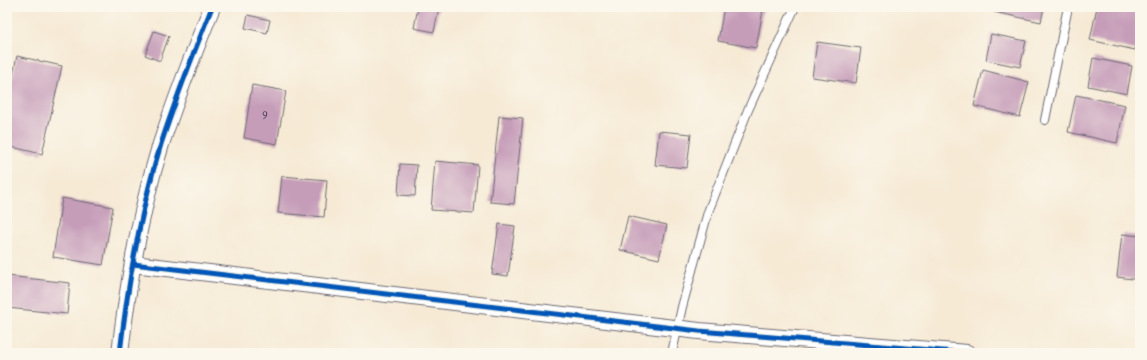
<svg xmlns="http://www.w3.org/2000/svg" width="1147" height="360" font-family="Alegreya,serif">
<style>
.building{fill:#c69db9}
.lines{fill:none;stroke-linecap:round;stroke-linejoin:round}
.service-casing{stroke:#6c6871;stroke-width:10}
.minor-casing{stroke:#6c6871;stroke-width:18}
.service{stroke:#fff;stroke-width:8}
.minor{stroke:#fff;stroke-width:16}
.cycleway-casing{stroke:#fbf7ec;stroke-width:8}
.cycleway{stroke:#0057b8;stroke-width:5}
.labels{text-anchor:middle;stroke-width:4;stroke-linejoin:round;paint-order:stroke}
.number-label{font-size:12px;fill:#4b415a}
</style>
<rect width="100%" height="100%" fill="#fbf7ec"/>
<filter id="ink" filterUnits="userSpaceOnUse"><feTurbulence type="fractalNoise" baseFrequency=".025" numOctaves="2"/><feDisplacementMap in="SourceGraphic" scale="8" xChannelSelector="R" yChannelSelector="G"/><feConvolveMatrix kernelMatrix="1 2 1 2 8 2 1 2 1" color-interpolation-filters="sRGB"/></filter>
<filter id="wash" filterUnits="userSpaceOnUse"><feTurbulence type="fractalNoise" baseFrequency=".012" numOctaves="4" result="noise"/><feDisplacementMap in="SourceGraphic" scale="16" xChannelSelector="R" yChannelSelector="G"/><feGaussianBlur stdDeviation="0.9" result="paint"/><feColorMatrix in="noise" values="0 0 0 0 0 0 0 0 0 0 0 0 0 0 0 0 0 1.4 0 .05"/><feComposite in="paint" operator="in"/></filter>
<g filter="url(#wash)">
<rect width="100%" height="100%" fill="#f6ead5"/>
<g id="blocks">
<g class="building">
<polygon points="418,7 439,7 434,32 414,28"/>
<polygon points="724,7 747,7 763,10 756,48 718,41"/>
<polygon points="995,7 1044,7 1041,22 994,12"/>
<polygon points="1097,7 1140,7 1140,29 1135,50 1090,40"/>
<polygon points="248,15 270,20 267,33 245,28"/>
<polygon points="154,31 169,36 160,61 145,55"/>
<polygon points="991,34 1026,41 1020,67 986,60"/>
<polygon points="817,42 861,48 856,83 812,77"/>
<polygon points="17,56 62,66 42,154 7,146 7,101"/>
<polygon points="1093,58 1132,66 1127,94 1088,86"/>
<polygon points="983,70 1029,82 1020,117 974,106"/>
<polygon points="252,85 286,91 277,144 244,138"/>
<polygon points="1076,95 1125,105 1117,143 1068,132"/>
<polygon points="499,116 523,118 514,204 490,202"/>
<polygon points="659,131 691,134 687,168 655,165"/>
<polygon points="435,161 478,165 474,213 431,210"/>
<polygon points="400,164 417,165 415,196 398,195"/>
<polygon points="282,176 327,180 324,217 278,213"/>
<polygon points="62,198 113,207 103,265 53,257"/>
<polygon points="628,216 667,225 659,259 620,250"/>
<polygon points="499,224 515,226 508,276 492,274"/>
<polygon points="1122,234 1140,236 1140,280 1117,277"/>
<polygon points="7,276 70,283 67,314 7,308"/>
</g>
</g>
</g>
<g filter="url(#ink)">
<use href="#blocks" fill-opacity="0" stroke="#6c6871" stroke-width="1"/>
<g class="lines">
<g class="service-casing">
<g id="service">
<polyline points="1045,120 1068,7"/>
<polyline points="672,353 682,307 708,212 748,110 795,7"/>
</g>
</g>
<g class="minor-casing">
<g id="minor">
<polyline points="133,264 699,331 967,353"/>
<path d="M120 353C128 283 140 211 161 144 176 98 194 52 212 7"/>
</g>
</g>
<use href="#service" class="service"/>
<use href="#minor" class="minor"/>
<g class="cycleway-casing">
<g id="cycleway">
<polyline points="133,264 699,331 967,353"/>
<path d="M120 353C128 283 140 211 161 144 176 98 194 52 212 7"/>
</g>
</g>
<use href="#cycleway" class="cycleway"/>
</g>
</g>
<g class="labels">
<g class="number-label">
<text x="265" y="118">9</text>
</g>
</g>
<rect width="1147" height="360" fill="none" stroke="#fbf7ec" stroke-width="24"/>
</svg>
